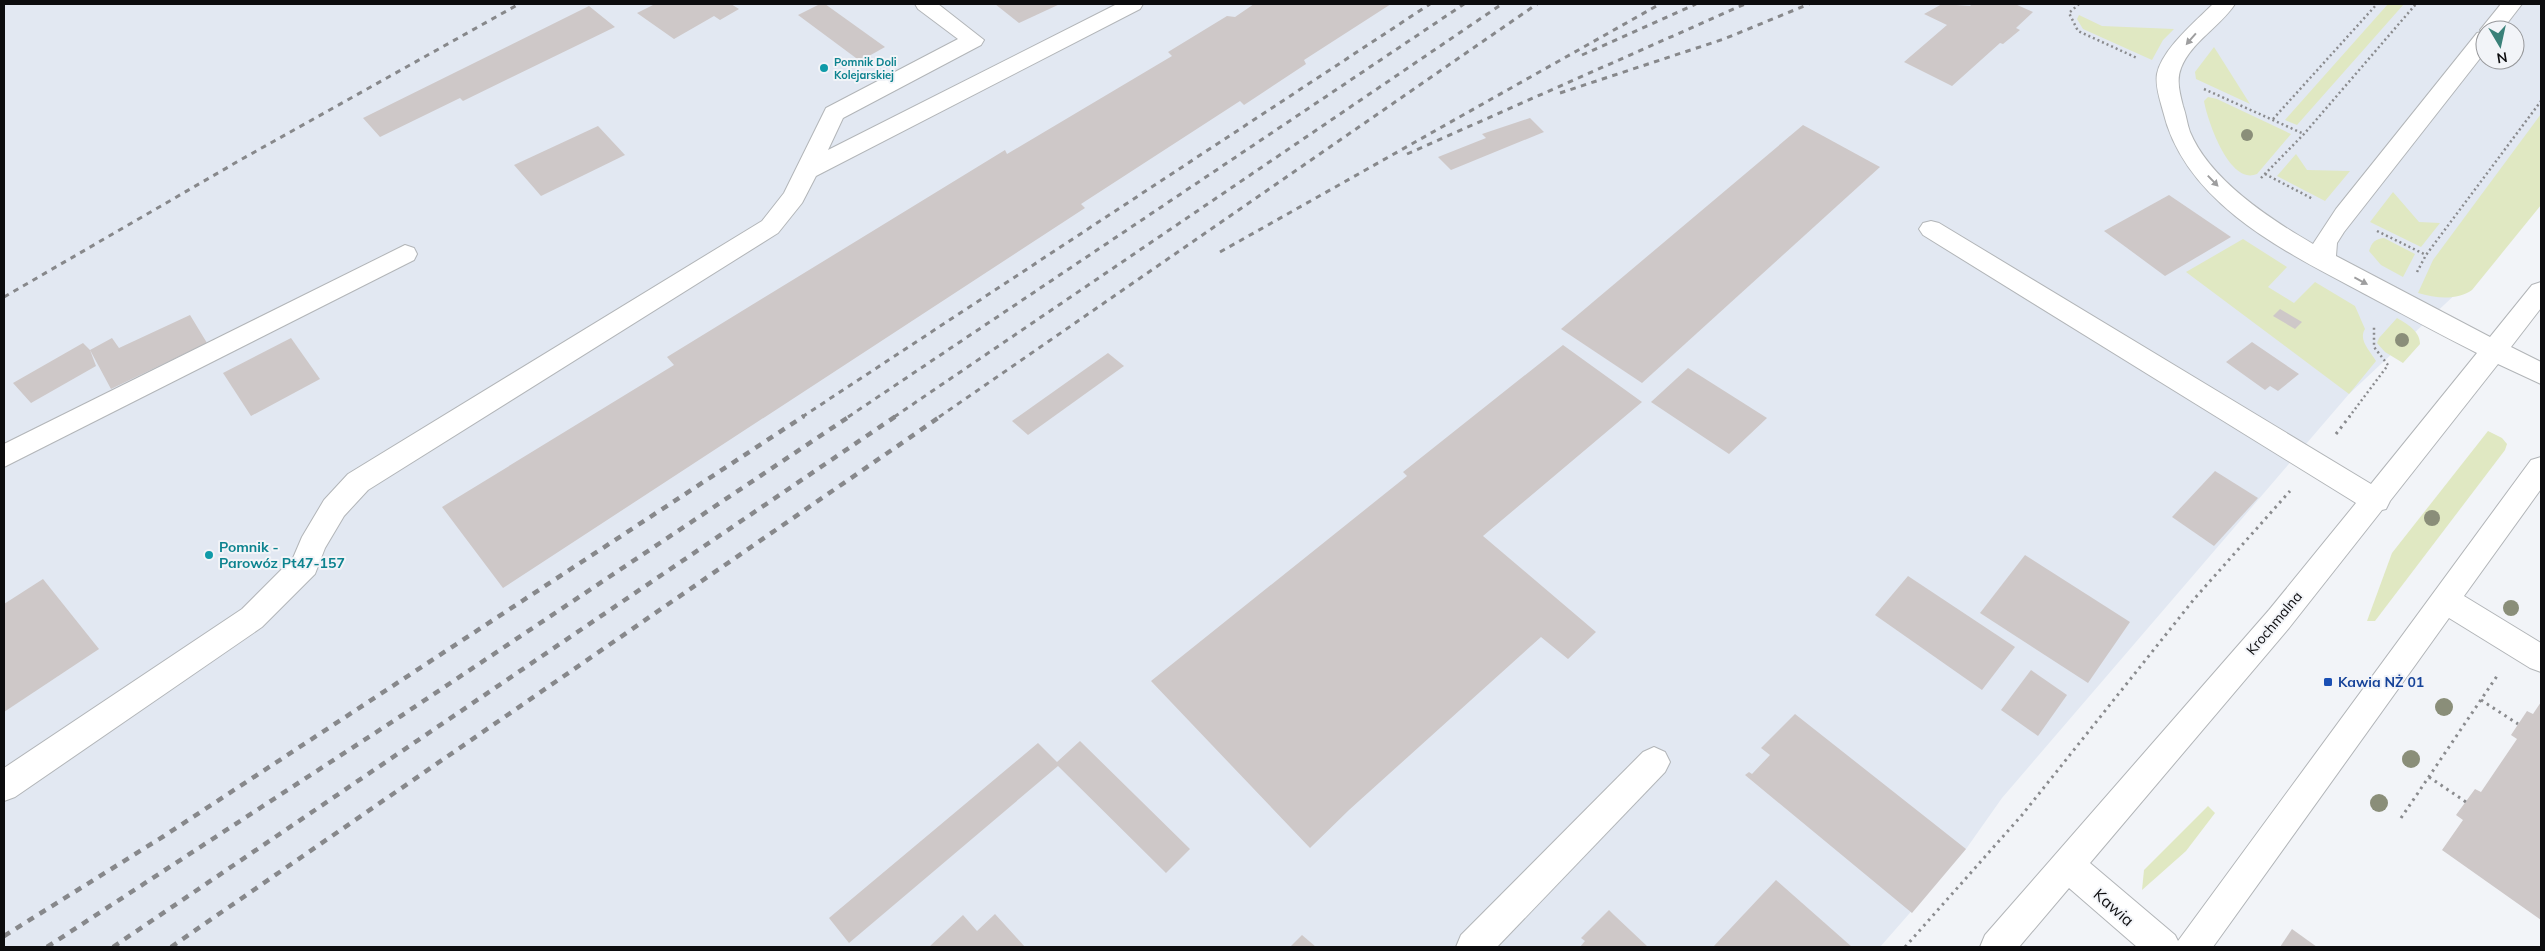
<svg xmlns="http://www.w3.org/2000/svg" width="2545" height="951" font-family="Mulish,sans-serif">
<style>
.built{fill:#e2e8f2;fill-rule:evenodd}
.green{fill:#e0e8c2}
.building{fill:#cec8c8}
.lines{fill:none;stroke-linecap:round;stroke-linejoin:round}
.minor-casing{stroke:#b2b5b8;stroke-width:2}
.path-far1{stroke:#8a8b8e;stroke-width:2.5;stroke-dasharray:2 3;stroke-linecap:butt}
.path{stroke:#8a8b8e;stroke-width:3;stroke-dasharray:2.5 4.5;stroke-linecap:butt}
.minor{fill:#fff;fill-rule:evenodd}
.rail-far1{stroke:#87888b;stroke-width:3;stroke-dasharray:5.5 5.5;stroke-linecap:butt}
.rail{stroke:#87888b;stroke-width:4.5;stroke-dasharray:7 7;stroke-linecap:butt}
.tree{fill:#8a8e79}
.oneway{fill:#9e9e9f}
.culture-dot{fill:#0f9aa8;stroke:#f2f4f8;stroke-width:2}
.transit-dot{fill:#1a4fb4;stroke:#f2f4f8;stroke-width:2}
.labels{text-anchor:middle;stroke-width:4;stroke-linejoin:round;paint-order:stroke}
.far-culture-label{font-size:11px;font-weight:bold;fill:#0d838f;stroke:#f2f4f8;text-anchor:start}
.culture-label{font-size:14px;font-weight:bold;fill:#0d838f;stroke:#f2f4f8;text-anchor:start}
.street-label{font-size:14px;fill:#0c0c0e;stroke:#f2f4f8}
.transit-label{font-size:14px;font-weight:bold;fill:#164399;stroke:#f2f4f8;text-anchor:start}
.near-street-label{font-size:16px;fill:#0c0c0e;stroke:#f2f4f8}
</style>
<rect width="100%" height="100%" fill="#f2f4f8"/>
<path class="built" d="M4 4H2541V192L2461 289 2349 394 2002 798 1966 849 1880 947H4ZM2485 30H2515V60H2485Z"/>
<g class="green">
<polygon points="2388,4 2404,4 2297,125 2285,120"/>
<polygon points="2079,15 2102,26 2174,29 2163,40 2152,60 2083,29 2077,19"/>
<polygon points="2214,47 2250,104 2196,79 2195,72"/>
<path d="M2208 97 2217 99 2291 134 2257 174C2229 186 2207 119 2204 101Z"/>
<path d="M2541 114V205L2472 290C2456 301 2436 298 2418 293L2433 260Z"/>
<polygon points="2296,154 2307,170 2350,171 2325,201 2277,176"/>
<polygon points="2393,192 2419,222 2440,223 2421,247 2370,222"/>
<path d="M2384 238 2415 254 2403 277 2381 265 2369 251C2372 242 2375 239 2384 238Z"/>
<path d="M2243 239 2287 267 2268 287 2294 303 2315 282 2355 306 2365 329C2358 340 2370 351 2376 361L2349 394 2186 272Z"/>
<path d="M2397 318C2407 324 2420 331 2420 344L2403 363 2385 352 2377 343 2379 338Z"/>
<polygon points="2488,431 2502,438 2507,444 2505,450 2375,621 2367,621 2392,553"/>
<polygon points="2208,806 2215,813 2186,851 2142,890 2144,870"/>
</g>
<g class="building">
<polygon points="655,4 731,4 739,9 720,20 714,16 674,39 637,13"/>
<polygon points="820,4 825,4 885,47 860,61 798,15"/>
<polygon points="995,4 1060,4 1019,23"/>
<polygon points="1254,4 1391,4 1304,60 1306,64 1244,105 1240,101 1081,204 1085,208 503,588 442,507 674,365 667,357 1005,150 1007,154 1172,56 1168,52 1227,16 1235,17"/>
<polygon points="1942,4 1970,6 1972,4 2015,4 2033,12 2016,28 2020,30 2003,44 2000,43 1952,86 1904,62 1947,25 1924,14"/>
<polygon points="589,6 615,27 463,101 460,98 380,137 363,118"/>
<polygon points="1530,118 1544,132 1451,170 1438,157 1486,138 1482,134"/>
<polygon points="1803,125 1880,167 1642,383 1561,329"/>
<polygon points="598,126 625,155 541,196 514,165"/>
<polygon points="2169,195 2231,237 2165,276 2104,231"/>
<polygon points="2280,309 2302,322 2295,329 2273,316"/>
<polygon points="190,315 207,343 111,389 90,350 96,366 31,403 13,383 83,343 90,350 112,338 119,348"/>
<polygon points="291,338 320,379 251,416 223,373"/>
<polygon points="2252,342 2299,374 2278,391 2270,386 2265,390 2226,362"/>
<polygon points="1563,345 1642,402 1483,536 1596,632 1568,659 1541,637 1349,810 1310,848 1151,681 1407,476 1403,472"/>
<polygon points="1108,353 1124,366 1028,435 1012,421"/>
<polygon points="1688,368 1767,418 1729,454 1651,402"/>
<polygon points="2215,471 2258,498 2214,546 2172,517"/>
<polygon points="2025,555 2130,622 2088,683 1980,613"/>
<polygon points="1908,576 2015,647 1982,690 1875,615"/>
<polygon points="43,579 99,649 4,712 4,604"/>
<polygon points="2031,670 2067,695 2038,736 2001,710"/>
<polygon points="2541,702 2541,920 2442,850 2463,820 2456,815 2475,789 2481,792 2517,739 2511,735 2527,711 2533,714"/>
<polygon points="1795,714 1966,849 1912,913 1745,775 1749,772 1752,774 1770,755 1761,748"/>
<polygon points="1080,741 1190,849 1166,873 1058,766 849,943 829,918 1038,743 1057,762"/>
<polygon points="1776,880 1852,947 1713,947"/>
<polygon points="1609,910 1614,915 1648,947 1580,947 1585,941 1581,938"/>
<polygon points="995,914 1025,947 929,947 963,915 977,931"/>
<polygon points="2292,929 2317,947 2280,947"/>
<polygon points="1302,935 1316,947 1290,947"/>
</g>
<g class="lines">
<g class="minor-casing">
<g id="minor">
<polygon points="915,4 938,4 984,40 981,45 843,118 828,150 1117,4 1143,4 1140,9 816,176 802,203 778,233 368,490 344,516 325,548 315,574 262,627 15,797 4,801 4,768 242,609 293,558 302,537 324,500 348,474 762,221 784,193 826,108 958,39 918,9"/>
<path d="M2213 4H2235C2220 27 2191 42 2181 68 2176 80 2180 94 2183 106 2186 114 2187 124 2190 132 2210 180 2270 219 2313 244L2336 209 2477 33 2482 32 2480 30 2501 4H2522L2502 30H2485V52L2344 232 2337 243 2336 256 2490 337 2532 285 2541 282V308L2511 347 2541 362V384L2498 364 2390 501 2386 509 2382 510 2289 628 2090 863 2175 935 2178 941 2531 460 2541 457V489L2464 596 2541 643V672L2530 668 2449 618 2213 947H2137L2069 888 2019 947H1980L1985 935 2269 610 2356 503 1923 235 1919 229 1923 223 1931 221 1939 223 2371 484 2477 353C2439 334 2401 313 2363 293 2286 252 2185 204 2163 111 2160 100 2155 86 2157 74 2162 49 2196 21 2213 4Z"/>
<polygon points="405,245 414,248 417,254 414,260 4,467 4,444"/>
<polygon points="1654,747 1665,752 1670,762 1665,772 1497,947 1456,947 1461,935 1643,752"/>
</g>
</g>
<g class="path-far1">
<polyline points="2079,4 2069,13 2078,31 2137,58"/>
<polyline points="2204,89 2304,134"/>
<polyline points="2273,119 2377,4"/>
<polyline points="2265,174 2313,199"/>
<polyline points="2261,178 2304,134 2416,4"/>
<polyline points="2377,231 2426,255"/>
<polyline points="2417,272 2426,255 2541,101"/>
<polyline points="2349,417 2388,365 2374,347 2374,326"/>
</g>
<g class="path">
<polyline points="2336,434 2350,416"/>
<polyline points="2481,700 2518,724"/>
<polyline points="2429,777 2466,802"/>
<polyline points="2401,818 2497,676"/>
<polyline points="1905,947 2022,815 2195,598 2290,491"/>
</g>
<use href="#minor" class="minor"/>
<g class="rail-far1">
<polyline points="1582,55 1696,4"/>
<polyline points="1560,93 1724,39 1809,4"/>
<polyline points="1407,154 1745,4"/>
<polyline points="1220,252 1660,4"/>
<polyline points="4,297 242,159 519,4"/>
<polyline points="802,417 1430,4"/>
<polyline points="848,417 1464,4"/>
<polyline points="894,417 1502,4"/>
<polyline points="939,417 1537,4"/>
</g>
<g class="rail">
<polyline points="4,936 164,836 804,416"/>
<polyline points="47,947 401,716 850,416"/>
<polyline points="113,947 896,416"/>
<polyline points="171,947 941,416"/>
</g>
</g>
<g class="tree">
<circle cx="2247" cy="135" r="6"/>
<circle cx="2402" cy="340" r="7"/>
<circle cx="2432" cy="518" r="8"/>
<circle cx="2511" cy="608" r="8"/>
<circle cx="2444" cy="707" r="9"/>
<circle cx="2411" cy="759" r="9"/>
<circle cx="2379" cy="803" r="9"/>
</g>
<defs><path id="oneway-solid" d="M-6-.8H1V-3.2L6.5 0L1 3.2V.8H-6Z" transform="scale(1.25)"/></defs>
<g class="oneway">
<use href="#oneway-solid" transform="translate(2191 39) rotate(131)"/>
<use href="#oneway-solid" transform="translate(2213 181) rotate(46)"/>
<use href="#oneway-solid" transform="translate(2361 281) rotate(28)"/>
</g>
<g class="culture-dot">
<circle cx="824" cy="68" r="5"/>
<circle cx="209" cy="555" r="5"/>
</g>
<rect class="transit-dot" x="2323" y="677" width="10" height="10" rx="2.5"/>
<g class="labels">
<g class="far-culture-label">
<text x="834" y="66">Pomnik Doli<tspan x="834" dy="13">Kolejarskiej</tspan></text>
</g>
<g class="culture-label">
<text x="219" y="552">Pomnik -<tspan x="219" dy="16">Parowóz Pt47-157</tspan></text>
</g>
<g class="street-label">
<text transform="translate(2274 623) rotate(-50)" y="5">Krochmalna</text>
</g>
<g class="transit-label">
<text x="2338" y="687">Kawia NŻ 01</text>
</g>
<g class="near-street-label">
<text transform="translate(2114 907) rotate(41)" y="6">Kawia</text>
</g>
</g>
<rect width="2545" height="951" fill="none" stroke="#0c0c0e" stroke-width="10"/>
<g transform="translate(2500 45) rotate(171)"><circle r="24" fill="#f2f4f8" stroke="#96979a"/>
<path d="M0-4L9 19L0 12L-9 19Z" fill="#3a8179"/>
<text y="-8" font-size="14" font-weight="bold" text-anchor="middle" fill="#0c0c0e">N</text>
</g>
</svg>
